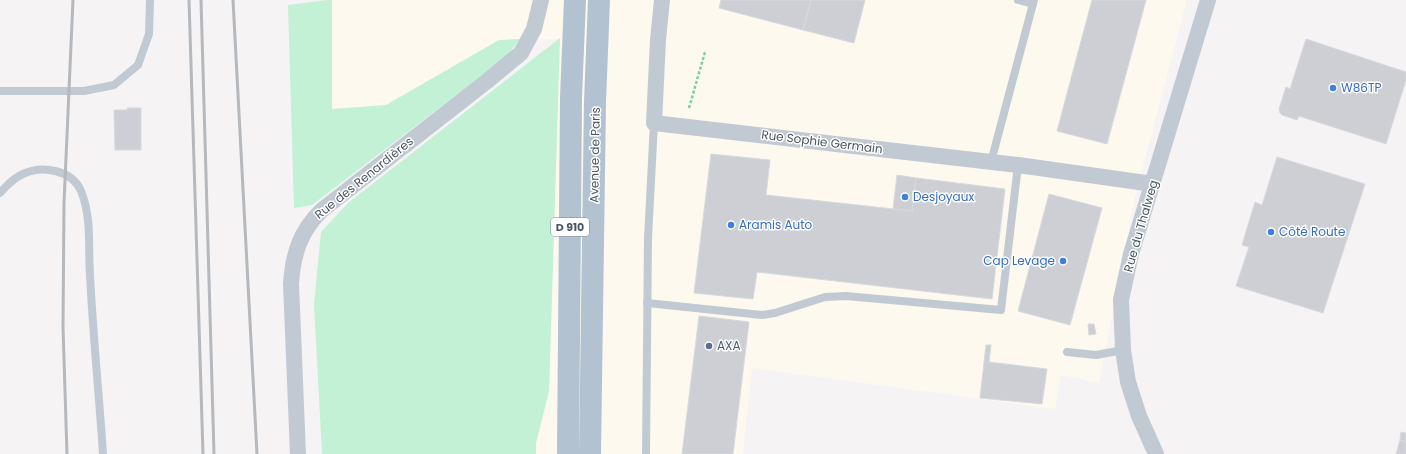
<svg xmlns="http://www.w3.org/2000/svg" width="1406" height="454" font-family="Poppins,sans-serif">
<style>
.commercial{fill:#fdf9ef}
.green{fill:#c3f1d5}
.building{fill:#cdcfd5;stroke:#d7d9de}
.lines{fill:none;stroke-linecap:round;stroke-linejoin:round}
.path{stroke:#7ad0a6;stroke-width:2.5;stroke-dasharray:3 2;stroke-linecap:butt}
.service{stroke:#c1cad2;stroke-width:8}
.minor{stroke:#c1cad2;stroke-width:16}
.primary{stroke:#b3c2d1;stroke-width:22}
.rail{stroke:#b5b8bd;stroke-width:3}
.shop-dot{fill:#3f7fe0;stroke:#fff;stroke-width:1.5}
.service-dot{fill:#5c6f8a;stroke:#fff;stroke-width:1.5}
.labels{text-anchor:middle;stroke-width:3;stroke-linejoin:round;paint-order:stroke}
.shield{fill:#fff;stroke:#808990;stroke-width:1}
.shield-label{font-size:11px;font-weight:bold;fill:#4a5661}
.shop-label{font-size:12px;fill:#366cbe;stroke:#fff;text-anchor:start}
.street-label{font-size:12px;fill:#4a5661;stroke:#fff}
.service-label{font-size:12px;fill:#4e5e75;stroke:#fff;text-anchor:start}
</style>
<rect width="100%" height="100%" fill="#f5f3f3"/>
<polygon class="commercial" points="332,0 1187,0 1135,197 1099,383 1061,375 1055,409 752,368 743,454 536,454 536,443 549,391 560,39 499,40 386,105 332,109"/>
<g class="green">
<polygon points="327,0 332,0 332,109 386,105 499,40 520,39 506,57 312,205 294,208 288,5"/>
<polygon points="560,38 549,391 536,443 536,454 322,454 314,304 321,232 348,203"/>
</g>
<g class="building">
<polygon points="721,0 811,0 803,30 719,8"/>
<polygon points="811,0 865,0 854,43 803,30"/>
<polygon points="1092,0 1146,0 1107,144 1057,131"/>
<polygon points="1306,39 1406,72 1406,80 1386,144 1299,116 1297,120 1282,115 1280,113 1279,109 1286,87 1290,89"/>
<polygon points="127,108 141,108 141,150 115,150 114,110 127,110"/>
<polygon points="711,154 770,160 766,195 912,211 916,178 1005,189 992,299 757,272 753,299 694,293"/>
<polygon points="1277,157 1365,184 1323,313 1236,286 1249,247 1242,245 1255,202 1262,205"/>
<polygon points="897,175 916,178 912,211 893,209"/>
<polygon points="1049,194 1102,208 1070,325 1018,311"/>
<polygon points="699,316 749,322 733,454 682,454"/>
<polygon points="1088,324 1094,324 1096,334 1089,335"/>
<polygon points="986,345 991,345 989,362 1047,369 1042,404 980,398"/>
<polygon points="1401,432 1406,433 1406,442 1400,440"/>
<polygon points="1400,440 1406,442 1406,454 1396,454"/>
</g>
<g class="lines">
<polyline class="path" points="689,108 705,52"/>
<g class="service">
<polyline points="1018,0 1033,4"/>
<polyline points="0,91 84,91 114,85 138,65 149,34 150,0"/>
<polyline points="991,162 1034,0"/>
<path d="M0 193C6 186 14 178 23 174 43 165 72 170 81 191 92 218 88 247 90 275 93 335 99 394 103 454"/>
<polyline points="647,303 762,315 775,313 825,297 846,296 1001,310 1018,165"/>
<polyline points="1067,352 1096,355 1123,350"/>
<polyline points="646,454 648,238 654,123"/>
</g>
<g class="minor">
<polyline points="662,0 658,40 654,123 1018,165 1153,184"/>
<path d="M298 454 291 284C293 254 300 231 322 210L486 82 521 53 534 29 541 0"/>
<polyline points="1156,454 1139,416 1128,382 1123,350 1121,300 1131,254 1208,0"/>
</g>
<g class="primary">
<polyline points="568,454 571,97 575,0"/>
<polyline points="590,454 595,102 599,0"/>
</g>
<g class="rail">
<polyline points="189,0 203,454"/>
<polyline points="201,0 214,454"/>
<polyline points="233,0 257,454"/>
<polyline points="67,454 63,327 64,203 73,0"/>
</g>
</g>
<g class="shop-dot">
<circle cx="1333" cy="88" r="4"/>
<circle cx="905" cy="197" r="4"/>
<circle cx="731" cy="225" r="4"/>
<circle cx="1271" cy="232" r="4"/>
<circle cx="1063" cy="261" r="4"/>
</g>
<circle class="service-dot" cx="709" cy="346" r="4"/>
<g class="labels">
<rect class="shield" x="551" y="218" width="38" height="18" rx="3"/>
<g class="shield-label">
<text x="570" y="231">D 910</text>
</g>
<g class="shop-label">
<text x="1341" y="92">W86TP</text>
<text x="913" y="201">Desjoyaux</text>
<text x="739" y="229">Aramis Auto</text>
<text x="1279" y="236">Côté Route</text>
<text x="1055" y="265" text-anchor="end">Cap Levage</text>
</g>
<g class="street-label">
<text transform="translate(822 142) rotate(7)" y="4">Rue Sophie Germain</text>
<text transform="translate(595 155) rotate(-89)" y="4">Avenue de Paris</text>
<text transform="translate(364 178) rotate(-39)" y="4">Rue des Renardières</text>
<text transform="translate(1141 226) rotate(-74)" y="4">Rue du Thalweg</text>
</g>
<g class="service-label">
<text x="717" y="350">AXA</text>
</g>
</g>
</svg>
